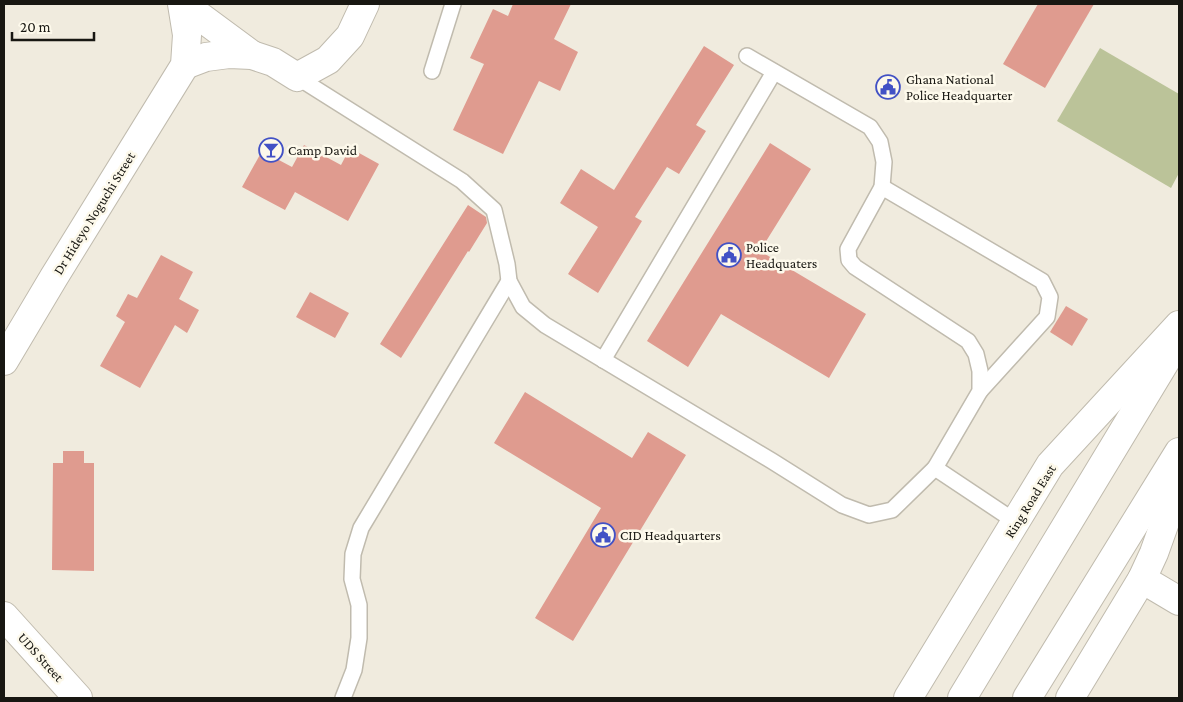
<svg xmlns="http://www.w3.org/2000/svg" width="1183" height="702" font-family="'Crimson Pro',serif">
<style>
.green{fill:#bbc399}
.building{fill:#df9b8f}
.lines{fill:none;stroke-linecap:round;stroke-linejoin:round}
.service-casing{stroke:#c0bbae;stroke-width:18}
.minor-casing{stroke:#c0bbae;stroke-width:30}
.primary-casing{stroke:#c0bbae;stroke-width:30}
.service{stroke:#fff;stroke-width:15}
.minor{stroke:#fff;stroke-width:28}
.primary{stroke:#fff;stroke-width:28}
.labels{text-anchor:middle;stroke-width:5;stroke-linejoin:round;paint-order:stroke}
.poi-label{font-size:14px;fill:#181712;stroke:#fdf9eb;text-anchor:start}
.street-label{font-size:14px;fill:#181712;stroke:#fdf9eb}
</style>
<rect width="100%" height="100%" fill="#f0ebde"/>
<polygon class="green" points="1100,48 1179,94 1179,173 1171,188 1057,121"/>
<g class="building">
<polygon points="513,4 571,4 554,39 578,52 560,91 539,81 503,154 453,130 484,64 470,58 493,9 508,16"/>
<polygon points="1038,4 1094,4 1045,88 1003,64"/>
<polygon points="704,46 734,65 696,125 706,131 679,174 667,167 635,217 642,221 598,293 568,274 598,227 560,203 581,169 614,190"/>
<polygon points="770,143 811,169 760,251 866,314 829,378 721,314 688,367 647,341"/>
<polygon points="304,145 341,165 350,148 379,164 348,221 295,192 285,210 242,187 262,151 292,167"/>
<polygon points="468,205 486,217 487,223 469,252 468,251 401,358 380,344"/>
<polygon points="161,255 193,272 179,299 199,310 187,333 175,325 140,388 100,366 125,322 116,316 128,294 137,298"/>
<polygon points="310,292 349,313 335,338 296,317"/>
<polygon points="1066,306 1088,319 1072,346 1050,332"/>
<polygon points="525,392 632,458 648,432 686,455 573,641 535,618 601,508 494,443"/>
<polygon points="63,451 84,451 84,463 94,463 94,571 52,570 53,463 63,463"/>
</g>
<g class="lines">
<g class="service-casing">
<g id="service">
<polyline points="747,56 870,127 880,142 884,162 882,187 848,249 849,260 855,267 968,341 976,354 980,371 980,391 935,468 1016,522"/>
<polyline points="432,71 453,4"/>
<polyline points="297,77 462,181 494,210 507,264 509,281 523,307 545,325 772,461 842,505 869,515 892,510 935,468"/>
<polyline points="882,187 1042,281 1050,297 1047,317 980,391"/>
<polyline points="603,360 774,72"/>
<polyline points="343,698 354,670 359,638 359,605 352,579 353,554 361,528 509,281"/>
</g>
</g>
<g class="minor-casing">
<g id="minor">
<polyline points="183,4 252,55"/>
<polyline points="185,65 206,57 229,54 252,55 273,62 297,77 328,60 350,36 365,4"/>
<polyline points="4,361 54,277 185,65 187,35 182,4"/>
<polyline points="1142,579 1179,601"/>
<polyline points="4,616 78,698"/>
</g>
</g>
<g class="primary-casing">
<g id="primary">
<polyline points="908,698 1050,465 1179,325"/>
<polyline points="962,698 1173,349"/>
<polyline points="1027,698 1179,452"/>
<polyline points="1070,698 1142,579 1154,553 1179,483"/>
</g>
</g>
<use href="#service" class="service"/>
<use href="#minor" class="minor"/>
<use href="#primary" class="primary"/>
</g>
<defs>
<g id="civic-ring" transform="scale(1.25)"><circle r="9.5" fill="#fdf9eb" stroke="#4251c5" stroke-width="1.5"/><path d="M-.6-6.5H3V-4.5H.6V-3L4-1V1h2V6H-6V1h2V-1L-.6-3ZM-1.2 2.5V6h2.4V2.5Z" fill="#4251c5"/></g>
<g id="bar-ring" transform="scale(1.25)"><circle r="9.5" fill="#fdf9eb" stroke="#4251c5" stroke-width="1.5"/><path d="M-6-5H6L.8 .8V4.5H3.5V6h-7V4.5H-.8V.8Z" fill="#4251c5"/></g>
</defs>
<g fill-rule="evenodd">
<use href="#civic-ring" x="888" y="87"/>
<use href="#bar-ring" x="271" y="150"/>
<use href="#civic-ring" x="729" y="255"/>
<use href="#civic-ring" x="603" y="535"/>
</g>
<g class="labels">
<g class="poi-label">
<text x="906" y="84">Ghana National<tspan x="906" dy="16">Police Headquarter</tspan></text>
<text x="288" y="155">Camp David</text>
<text x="746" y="252">Police<tspan x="746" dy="16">Headquaters</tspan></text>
<text x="620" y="540">CID Headquarters</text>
</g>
<g class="street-label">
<text transform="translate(94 213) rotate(-58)" y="5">Dr Hideyo Noguchi Street</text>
<text transform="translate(1030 501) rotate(-58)" y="5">Ring Road East</text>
<text transform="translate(41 657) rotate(48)" y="5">UDS Street</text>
</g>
</g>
<rect width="1183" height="702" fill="none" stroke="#181712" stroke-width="10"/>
<path d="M12 32v8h82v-8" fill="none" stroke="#181712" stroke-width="2.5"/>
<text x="20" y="32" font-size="15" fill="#181712" stroke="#fdf9eb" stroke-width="4" paint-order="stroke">20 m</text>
</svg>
